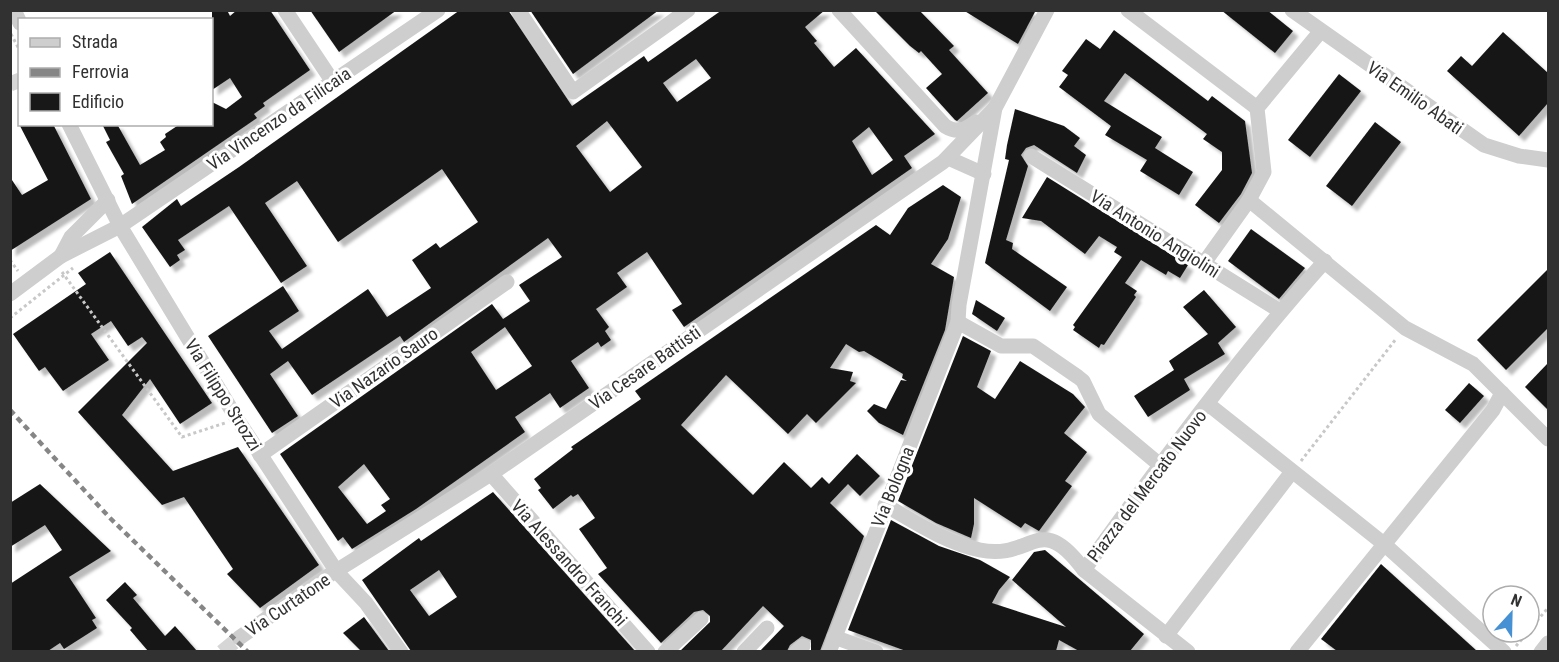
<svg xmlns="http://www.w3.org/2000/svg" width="1559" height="662" font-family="'Roboto Condensed',sans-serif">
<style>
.building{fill:#181818;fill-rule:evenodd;filter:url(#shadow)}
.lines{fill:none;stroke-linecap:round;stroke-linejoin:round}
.minor-tunnel{stroke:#d6d6d6;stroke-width:15;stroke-dasharray:15 8;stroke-linecap:butt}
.path{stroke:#c8c8c8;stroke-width:3;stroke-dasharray:3 3;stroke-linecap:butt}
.minor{stroke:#cecece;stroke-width:15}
.rail{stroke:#868686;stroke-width:4.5;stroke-dasharray:6 4.5;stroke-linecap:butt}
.labels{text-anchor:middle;stroke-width:6;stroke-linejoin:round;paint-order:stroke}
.street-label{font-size:18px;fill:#313131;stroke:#fff}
</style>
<defs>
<filter id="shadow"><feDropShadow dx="5.5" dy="5.5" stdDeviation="1.5" flood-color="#0004"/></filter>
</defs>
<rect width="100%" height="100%" fill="#fff"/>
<g class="building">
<polygon points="212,10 227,10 230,16 237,10 270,10 310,70 263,103 265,106 254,114 257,118 132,204 121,176 124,174 106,142 110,140 102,124 117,124 140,165 165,150 160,142 166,137 165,134 180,124 212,124 212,102 226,109 242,97 230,78 212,90"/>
<polygon points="310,10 397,10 339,52"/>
<path d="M460 10H508L572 106 644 56 648 62 722 10H825L805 27 817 41 814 43 834 67 856 48 935 134 904 156 912 168 684 327 672 310 682 304 647 252 617 273 627 287 596 309 609 327 605 331 611 340 601 347 598 342 571 361 589 388 560 408 550 393 515 417 525 432 416 509 352 549 343 537 338 541 280 454 492 304 503 319 530 301 519 285 562 257 548 238 404 342 400 336 312 395 288 361 270 374 298 416 272 433 208 336 283 286 299 311 269 331 282 349 368 289 387 317 431 288 412 260 436 243 440 248 478 222 442 169 338 242 297 181 265 203 307 266 281 283 229 206 178 240 185 250 177 255 180 260 170 267 142 227 177 199 181 206 239 167ZM696 59 711 78 677 102 663 83ZM607 121 642 167 610 192 576 146ZM869 127 893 160 872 175 852 141ZM505 327 532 366 496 390 471 352ZM364 464 390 499 381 505 386 511 367 524 338 487Z"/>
<polygon points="530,10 659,10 573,74"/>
<polygon points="874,10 919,10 954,46 949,50 988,93 957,121 955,120 926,88 942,74 921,51 919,53 910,46"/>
<polygon points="963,10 1036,10 1018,44"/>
<polygon points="1221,10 1267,10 1293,31 1275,53"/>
<polygon points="1114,30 1208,101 1212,96 1245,121 1252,173 1241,194 1219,223 1195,205 1222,170 1222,152 1203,139 1207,134 1125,73 1104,101 1162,137 1155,148 1193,172 1179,195 1140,171 1147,160 1105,135 1111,126 1059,87 1068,75 1062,71 1086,39 1100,49"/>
<polygon points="1503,32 1548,73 1548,103 1519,136 1447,71 1461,56 1472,66"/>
<polygon points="1339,74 1361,91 1310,157 1288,140"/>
<polygon points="1015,109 1064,126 1080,138 1074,146 1086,155 1077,173 1034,145 1026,148 1021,155 1028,166 1006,240 1013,243 1012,249 1067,287 1050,311 985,263 1009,160 1005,159 1007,145"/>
<polygon points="1375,122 1401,142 1352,206 1326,186"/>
<polygon points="19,124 53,124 91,199 10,251 10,177 22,195 48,180"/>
<polygon points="1047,177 1188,265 1180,278 1168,271 1166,275 1141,260 1125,283 1137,291 1134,295 1136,297 1104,345 1101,344 1099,348 1073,330 1075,327 1073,325 1122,257 1114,252 1117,247 1099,236 1085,254 1041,221 1022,218"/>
<polygon points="943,185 961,197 948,239 931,264 954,277 945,330 903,435 879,423 867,411 874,404 886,409 901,380 907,381 902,378 903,374 864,351 859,352 846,344 830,368 853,372 850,381 856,383 816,423 807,414 788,434 726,375 681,425 753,495 784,462 811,488 822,477 829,484 857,454 880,476 860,496 848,484 830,503 864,536 820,651 811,651 811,640 802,636 790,645 787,651 760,651 784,626 763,606 721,651 680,651 710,622 710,616 703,610 694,612 661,643 598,574 607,568 579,529 595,518 578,494 573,497 571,495 553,509 538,490 541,488 534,479 573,449 571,447 641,399 635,391 876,225 890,235 908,208"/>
<polygon points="1251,229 1305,268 1279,299 1228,261"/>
<polygon points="110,252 212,403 180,424 150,379 122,415 173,471 238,447 319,565 260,608 227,574 233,569 184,497 162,505 78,412 147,343 142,337 128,346 111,321 91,334 109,360 63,391 45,367 39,371 13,334 86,284 78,273"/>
<polygon points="1548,269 1548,328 1506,370 1477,340"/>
<polygon points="1204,290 1236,327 1218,343 1225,354 1184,379 1190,390 1148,417 1134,396 1174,370 1169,361 1208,334 1183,307"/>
<polygon points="976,300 1005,318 997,331 972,314"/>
<polygon points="963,336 991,351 977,387 995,399 1020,361 1073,394 1085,407 1064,433 1087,452 1065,481 1072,486 1039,531 1025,523 1021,528 974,498 974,524 971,538 936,523 898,501"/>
<polygon points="1548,363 1548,410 1525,387"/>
<polygon points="1469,383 1484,396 1460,423 1445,410"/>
<polygon points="40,484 111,551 69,577 96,618 92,620 97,628 64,649 60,643 48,651 10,651 10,584 62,550 45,525 10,547 10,503"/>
<path d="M493 492 592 603 635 651H411L362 580 419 538 421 541ZM439 570 457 597 429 616 410 590Z"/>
<polygon points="891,520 939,546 980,560 1010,577 999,590 992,603 1066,627 1012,580 1034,552 1045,550 1144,634 1130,651 1079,651 1059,640 1056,651 906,651 848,630"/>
<polygon points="1381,564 1477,651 1337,651 1321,639"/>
<polygon points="125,582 137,595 133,598 165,636 175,626 197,651 148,651 130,630 132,628 106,600"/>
<polygon points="364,617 389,651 361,651 343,633"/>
</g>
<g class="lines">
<g class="minor-tunnel">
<polyline points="10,84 20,80"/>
<polyline points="222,652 239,638"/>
</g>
<g class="path">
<polyline points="11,34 20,51"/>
<polyline points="10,260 18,271"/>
<polyline points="62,272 182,437 225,423"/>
<polyline points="10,318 73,268"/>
<polyline points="1301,461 1396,339"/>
<polyline points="1529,630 1548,608"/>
<polyline points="1516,646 1528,632"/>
</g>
<g class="minor">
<polyline points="14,10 20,23"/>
<polyline points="285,10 333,82"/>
<polyline points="518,10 573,92 688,10"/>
<path d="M839 10 945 126C958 134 964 130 976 122"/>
<polyline points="1128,10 1257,108"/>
<polyline points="1292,10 1484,145 1519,156 1548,160"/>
<polyline points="69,124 120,226 237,419 337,572 366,603 401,652"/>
<polyline points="1031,156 1280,311"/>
<polyline points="948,158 984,174"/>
<polyline points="1249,200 1405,328 1473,364 1548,439"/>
<polyline points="61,256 71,237 108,200"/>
<polyline points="1204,263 1249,200 1264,172 1257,108 1320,32"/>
<polyline points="10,294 61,256 120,226 438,10"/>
<polyline points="958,322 1001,346 1033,346 1078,377 1083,381 1099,414 1160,465"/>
<polyline points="1208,404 1384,544 1504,652"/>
<polyline points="260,455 507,282"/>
<polyline points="491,474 648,652"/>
<path d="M885 505C915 522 946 543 980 550 1033 561 1039 509 1084 570"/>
<polyline points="1166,636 1291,473"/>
<polyline points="834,637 876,652"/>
<polyline points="239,638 320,581 491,474 943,162 995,108"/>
<polyline points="665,652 701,619"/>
<polyline points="744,652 767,628"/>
<polyline points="796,652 803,646"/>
<polyline points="829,652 958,322 959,305 995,108 1047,10"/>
<path d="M1188 652 1084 570C1160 464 1238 358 1325 261"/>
<polyline points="1297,652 1493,410 1502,393"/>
<polyline points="1541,652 1548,643"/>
</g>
<polyline class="rail" points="10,410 110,518 248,652"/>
</g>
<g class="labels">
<g class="street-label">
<text transform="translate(1415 98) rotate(35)" y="6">Via Emilio Abati</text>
<text transform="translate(279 119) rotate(-34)" y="6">Via Vincenzo da Filicaia</text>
<text transform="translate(1155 234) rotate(32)" y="6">Via Antonio Angiolini</text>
<text transform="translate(384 368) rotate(-35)" y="6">Via Nazario Sauro</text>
<text transform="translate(645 368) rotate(-35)" y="6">Via Cesare Battisti</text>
<text transform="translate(223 395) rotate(58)" y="6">Via Filippo Strozzi</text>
<text transform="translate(1147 486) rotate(-53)" y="6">Piazza del Mercato Nuovo</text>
<text transform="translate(893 487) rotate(-68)" y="6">Via Bologna</text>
<text transform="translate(569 563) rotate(48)" y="6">Via Alessandro Franchi</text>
<text transform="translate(288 605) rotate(-34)" y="6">Via Curtatone</text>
</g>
</g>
<rect width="1559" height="662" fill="none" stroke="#313131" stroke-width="24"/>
<rect x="18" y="18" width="195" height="108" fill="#ffffff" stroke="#adadad" stroke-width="1.5"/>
<rect x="30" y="38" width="30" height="9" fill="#cecece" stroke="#adadad" stroke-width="1.5"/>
<text x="72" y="48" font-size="18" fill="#313131">Strada</text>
<rect x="30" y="68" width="30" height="9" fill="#868686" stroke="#adadad" stroke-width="1.5"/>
<text x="72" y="78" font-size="18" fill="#313131">Ferrovia</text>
<rect x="30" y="93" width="30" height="18" fill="#181818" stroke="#adadad" stroke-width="1.5"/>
<text x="72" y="108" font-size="18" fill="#313131">Edificio</text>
<g transform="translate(1511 614) rotate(22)"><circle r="28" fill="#ffffff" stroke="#adadad" stroke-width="1.5"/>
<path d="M0-4.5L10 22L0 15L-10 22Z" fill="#4691d4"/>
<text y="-9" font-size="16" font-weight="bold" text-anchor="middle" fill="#313131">N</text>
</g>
</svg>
